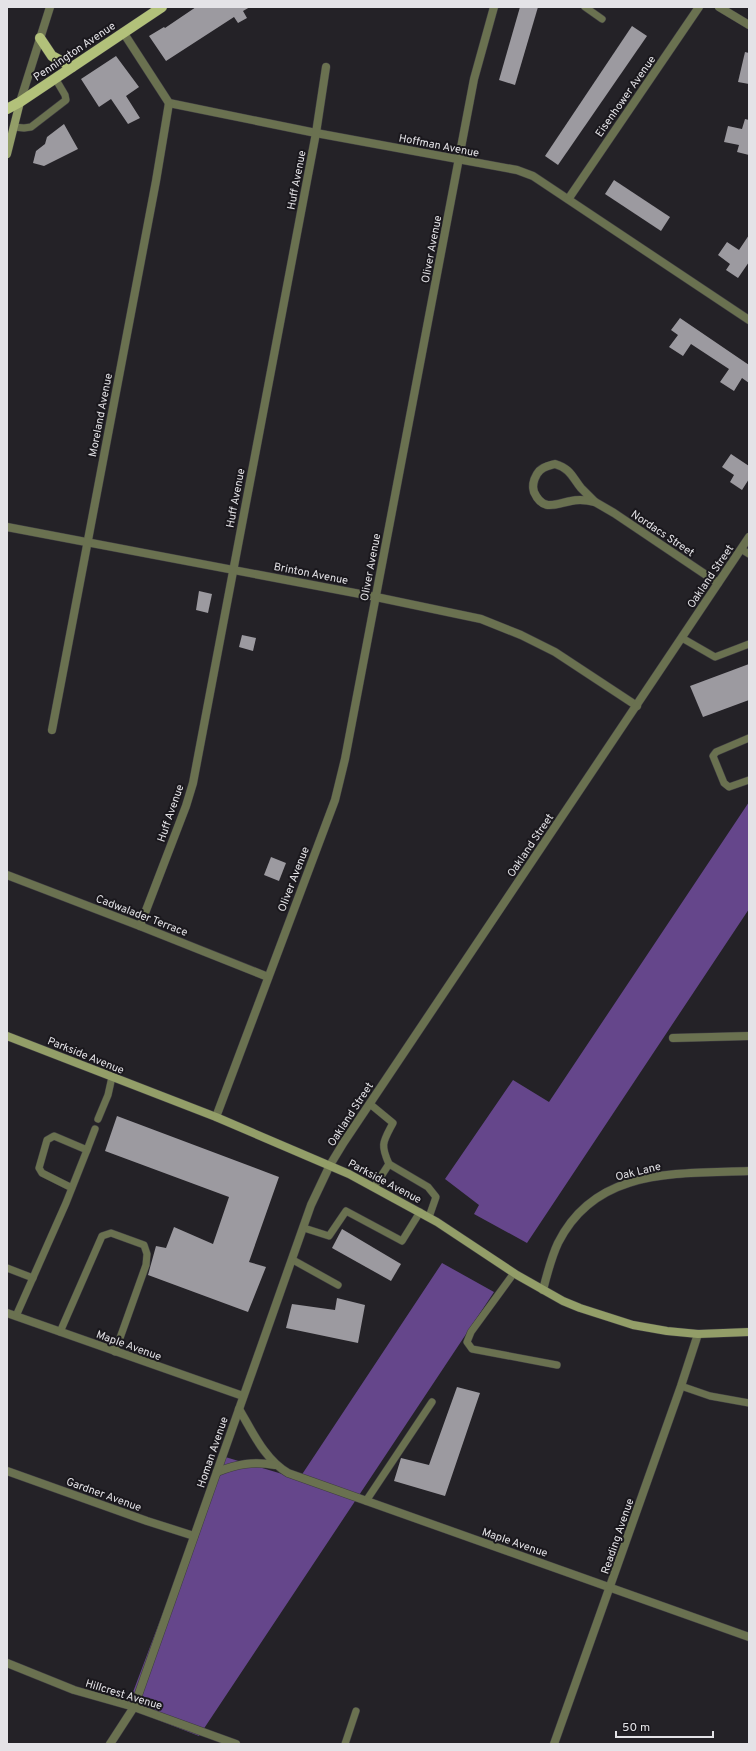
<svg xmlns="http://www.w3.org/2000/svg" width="756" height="1751" font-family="Overpass,sans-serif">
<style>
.forest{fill:#65468b}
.building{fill:#9c9aa0}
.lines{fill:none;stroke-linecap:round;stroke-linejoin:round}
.service-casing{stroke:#3f3d42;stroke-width:8}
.minor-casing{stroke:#3f3d42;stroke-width:9}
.tertiary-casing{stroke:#3f3d42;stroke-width:9}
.secondary-casing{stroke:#3f3d42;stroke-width:9}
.primary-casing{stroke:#3f3d42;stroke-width:11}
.service{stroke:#6a7150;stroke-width:7}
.minor{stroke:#6a7150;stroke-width:8}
.tertiary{stroke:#6a7150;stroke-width:8}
.secondary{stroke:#939e68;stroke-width:8}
.primary{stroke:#b2c17a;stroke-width:10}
.labels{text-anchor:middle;stroke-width:4;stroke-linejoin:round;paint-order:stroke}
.street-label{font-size:11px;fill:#e4e3e7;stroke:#1a181d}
</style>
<rect width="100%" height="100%" fill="#242227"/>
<g class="forest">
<polygon points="749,802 749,909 527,1243 474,1214 479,1205 445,1179 513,1080 549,1102"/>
<polygon points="442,1263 494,1292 199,1736 127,1708 222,1456 299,1479"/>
</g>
<g class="building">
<polygon points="196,7 250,7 243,11 247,18 238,23 234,17 166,61 149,36 164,27 165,28"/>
<polygon points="520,7 538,7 515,85 499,80"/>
<polygon points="632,26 647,36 558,165 545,156"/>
<polygon points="745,52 749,53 749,84 738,82"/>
<polygon points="116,56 139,87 126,96 140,118 128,124 111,99 99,107 81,79"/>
<polygon points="745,119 749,120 749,155 737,152 739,145 724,142 728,126 742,129"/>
<polygon points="64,124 78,149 44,166 33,163 36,151 45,144 47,137"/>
<polygon points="614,180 670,217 661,231 605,194"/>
<polygon points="749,235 749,262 738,278 726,270 730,264 718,255 727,242 739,250"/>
<polygon points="680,318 749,365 749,383 742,378 734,391 720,382 729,369 691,344 683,356 669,347 678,335 671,330"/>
<polygon points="731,454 749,466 749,479 742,490 730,482 734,475 722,467"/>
<polygon points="199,591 212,594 208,613 196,610"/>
<polygon points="242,635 256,638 253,651 239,647"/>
<polygon points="749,664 749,700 703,717 690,686"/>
<polygon points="271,857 286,863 279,881 264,875"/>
<polygon points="117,1116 279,1177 249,1262 266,1267 248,1312 148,1275 156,1246 166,1248 174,1227 213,1244 229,1197 105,1151"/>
<polygon points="342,1229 401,1264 391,1281 332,1248"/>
<polygon points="337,1298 365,1305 358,1343 286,1328 292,1304 335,1310"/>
<polygon points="457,1387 480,1393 445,1496 394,1481 401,1458 429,1465"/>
</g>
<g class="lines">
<g class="service-casing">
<g id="service">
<polyline points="585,7 602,19"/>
<polyline points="14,127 24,128 31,127 66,100 65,95 55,78"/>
<polyline points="741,549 749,554"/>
<polyline points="682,638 715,657 749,644"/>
<polyline points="749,738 716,752 713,756 724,783 729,787 749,780"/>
<path d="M370 1104 393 1123C383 1142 380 1144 389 1164L374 1187"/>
<polyline points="98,1119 108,1095 112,1077"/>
<polyline points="87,1150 95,1129"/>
<polyline points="389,1164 428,1187 436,1197 429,1217"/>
<polyline points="304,1228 329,1236 346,1211 402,1241 420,1212"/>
<polyline points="293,1260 338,1285"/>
<polyline points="7,1268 33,1278"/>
<polyline points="514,1273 471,1332 467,1342 472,1349 557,1365"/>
<polyline points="16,1316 66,1203 87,1150 54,1136 47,1140 39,1168 42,1173 72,1188"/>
<polyline points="60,1332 102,1236 111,1233 144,1245 147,1254 146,1265 115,1352"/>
<polyline points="681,1386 710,1396 749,1403"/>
<polyline points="366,1501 432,1402"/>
<polyline points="345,1744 356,1711"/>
</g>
</g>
<g class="minor-casing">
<g id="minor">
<polyline points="719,7 749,25"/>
<polyline points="123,32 169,103 316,133 517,170 533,176 749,320"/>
<polyline points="569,198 699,7"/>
<path d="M555 464C571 469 572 477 581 488 586 493 591 498 595 502 587 500 579 499 571 501 555 504 543 512 534 492 532 486 534 479 537 474 541 467 548 466 555 464Z"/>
<polyline points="595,502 614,513 718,583"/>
<polyline points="7,527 376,597 481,619 521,635 555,652 637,706"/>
<polyline points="52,730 156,181 169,103"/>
<polyline points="7,875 140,926 268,977"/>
<polyline points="140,926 186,806 193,783 316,133 326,67"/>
<polyline points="673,1038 749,1036"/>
<polyline points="216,1117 335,800 345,759 474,79 494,7"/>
<path d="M543 1290C547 1274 551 1258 558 1243 596 1167 676 1174 749 1171"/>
<polyline points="7,1313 243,1396"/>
<path d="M239 1409C252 1431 265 1460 288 1473L749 1637"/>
<polyline points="7,1471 147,1521 194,1536"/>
<path d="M217 1472C237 1464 254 1461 275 1465"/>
<polyline points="7,1663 74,1690 134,1707 236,1744"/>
<polyline points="110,1744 134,1707 311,1205 330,1165 344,1142 749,537"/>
<polyline points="554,1744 681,1386 698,1334"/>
</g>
</g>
<g class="tertiary-casing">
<polyline id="tertiary" points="20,102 50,7"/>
</g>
<g class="secondary-casing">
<g id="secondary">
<polyline points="7,154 20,102"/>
<polyline points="7,1036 216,1117 349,1174 437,1222 517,1275 563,1301 580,1308 633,1325 667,1331 698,1334 749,1332"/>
</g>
</g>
<g class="primary-casing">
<g id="primary">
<polyline points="40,38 52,56 72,67"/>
<polyline points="7,109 20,102 162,7"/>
</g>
</g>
<use href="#service" class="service"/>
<use href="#minor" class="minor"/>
<use href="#tertiary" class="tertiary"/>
<use href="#secondary" class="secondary"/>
<use href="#primary" class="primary"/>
</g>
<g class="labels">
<g class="street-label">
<text transform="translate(74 51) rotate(-34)" y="4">Pennington Avenue</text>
<text transform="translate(625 96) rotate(-55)" y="4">Eisenhower Avenue</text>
<text transform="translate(439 145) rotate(11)" y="4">Hoffman Avenue</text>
<text transform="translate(296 180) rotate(-79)" y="4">Huff Avenue</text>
<text transform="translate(431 249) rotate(-79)" y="4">Oliver Avenue</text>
<text transform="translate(100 415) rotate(-79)" y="4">Moreland Avenue</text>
<text transform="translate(235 498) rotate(-79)" y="4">Huff Avenue</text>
<text transform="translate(663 533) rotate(34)" y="4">Nordacs Street</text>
<text transform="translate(370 567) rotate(-79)" y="4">Oliver Avenue</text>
<text transform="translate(311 573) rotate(11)" y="4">Brinton Avenue</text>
<text transform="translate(710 576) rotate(-56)" y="4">Oakland Street</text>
<text transform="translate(170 813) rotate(-71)" y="4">Huff Avenue</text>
<text transform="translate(530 845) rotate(-56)" y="4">Oakland Street</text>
<text transform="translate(293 879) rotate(-69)" y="4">Oliver Avenue</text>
<text transform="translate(142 915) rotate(21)" y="4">Cadwalader Terrace</text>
<text transform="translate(86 1055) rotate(22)" y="4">Parkside Avenue</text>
<text transform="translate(350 1114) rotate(-57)" y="4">Oakland Street</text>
<text transform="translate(638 1171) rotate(-14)" y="4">Oak Lane</text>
<text transform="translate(385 1181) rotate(28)" y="4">Parkside Avenue</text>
<text transform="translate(129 1345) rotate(20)" y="4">Maple Avenue</text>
<text transform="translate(212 1452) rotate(-71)" y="4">Homan Avenue</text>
<text transform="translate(104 1494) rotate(20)" y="4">Gardner Avenue</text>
<text transform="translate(617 1536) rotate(-71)" y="4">Reading Avenue</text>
<text transform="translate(515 1542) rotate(19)" y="4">Maple Avenue</text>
<text transform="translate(124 1694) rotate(17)" y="4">Hillcrest Avenue</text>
</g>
</g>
<rect width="756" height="1751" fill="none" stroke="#e4e3e7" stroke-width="16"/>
<path d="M616 1731v6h97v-6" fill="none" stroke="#e4e3e7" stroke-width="2"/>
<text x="622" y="1731" font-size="12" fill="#e4e3e7" stroke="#1a181d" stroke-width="3" paint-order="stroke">50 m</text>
</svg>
